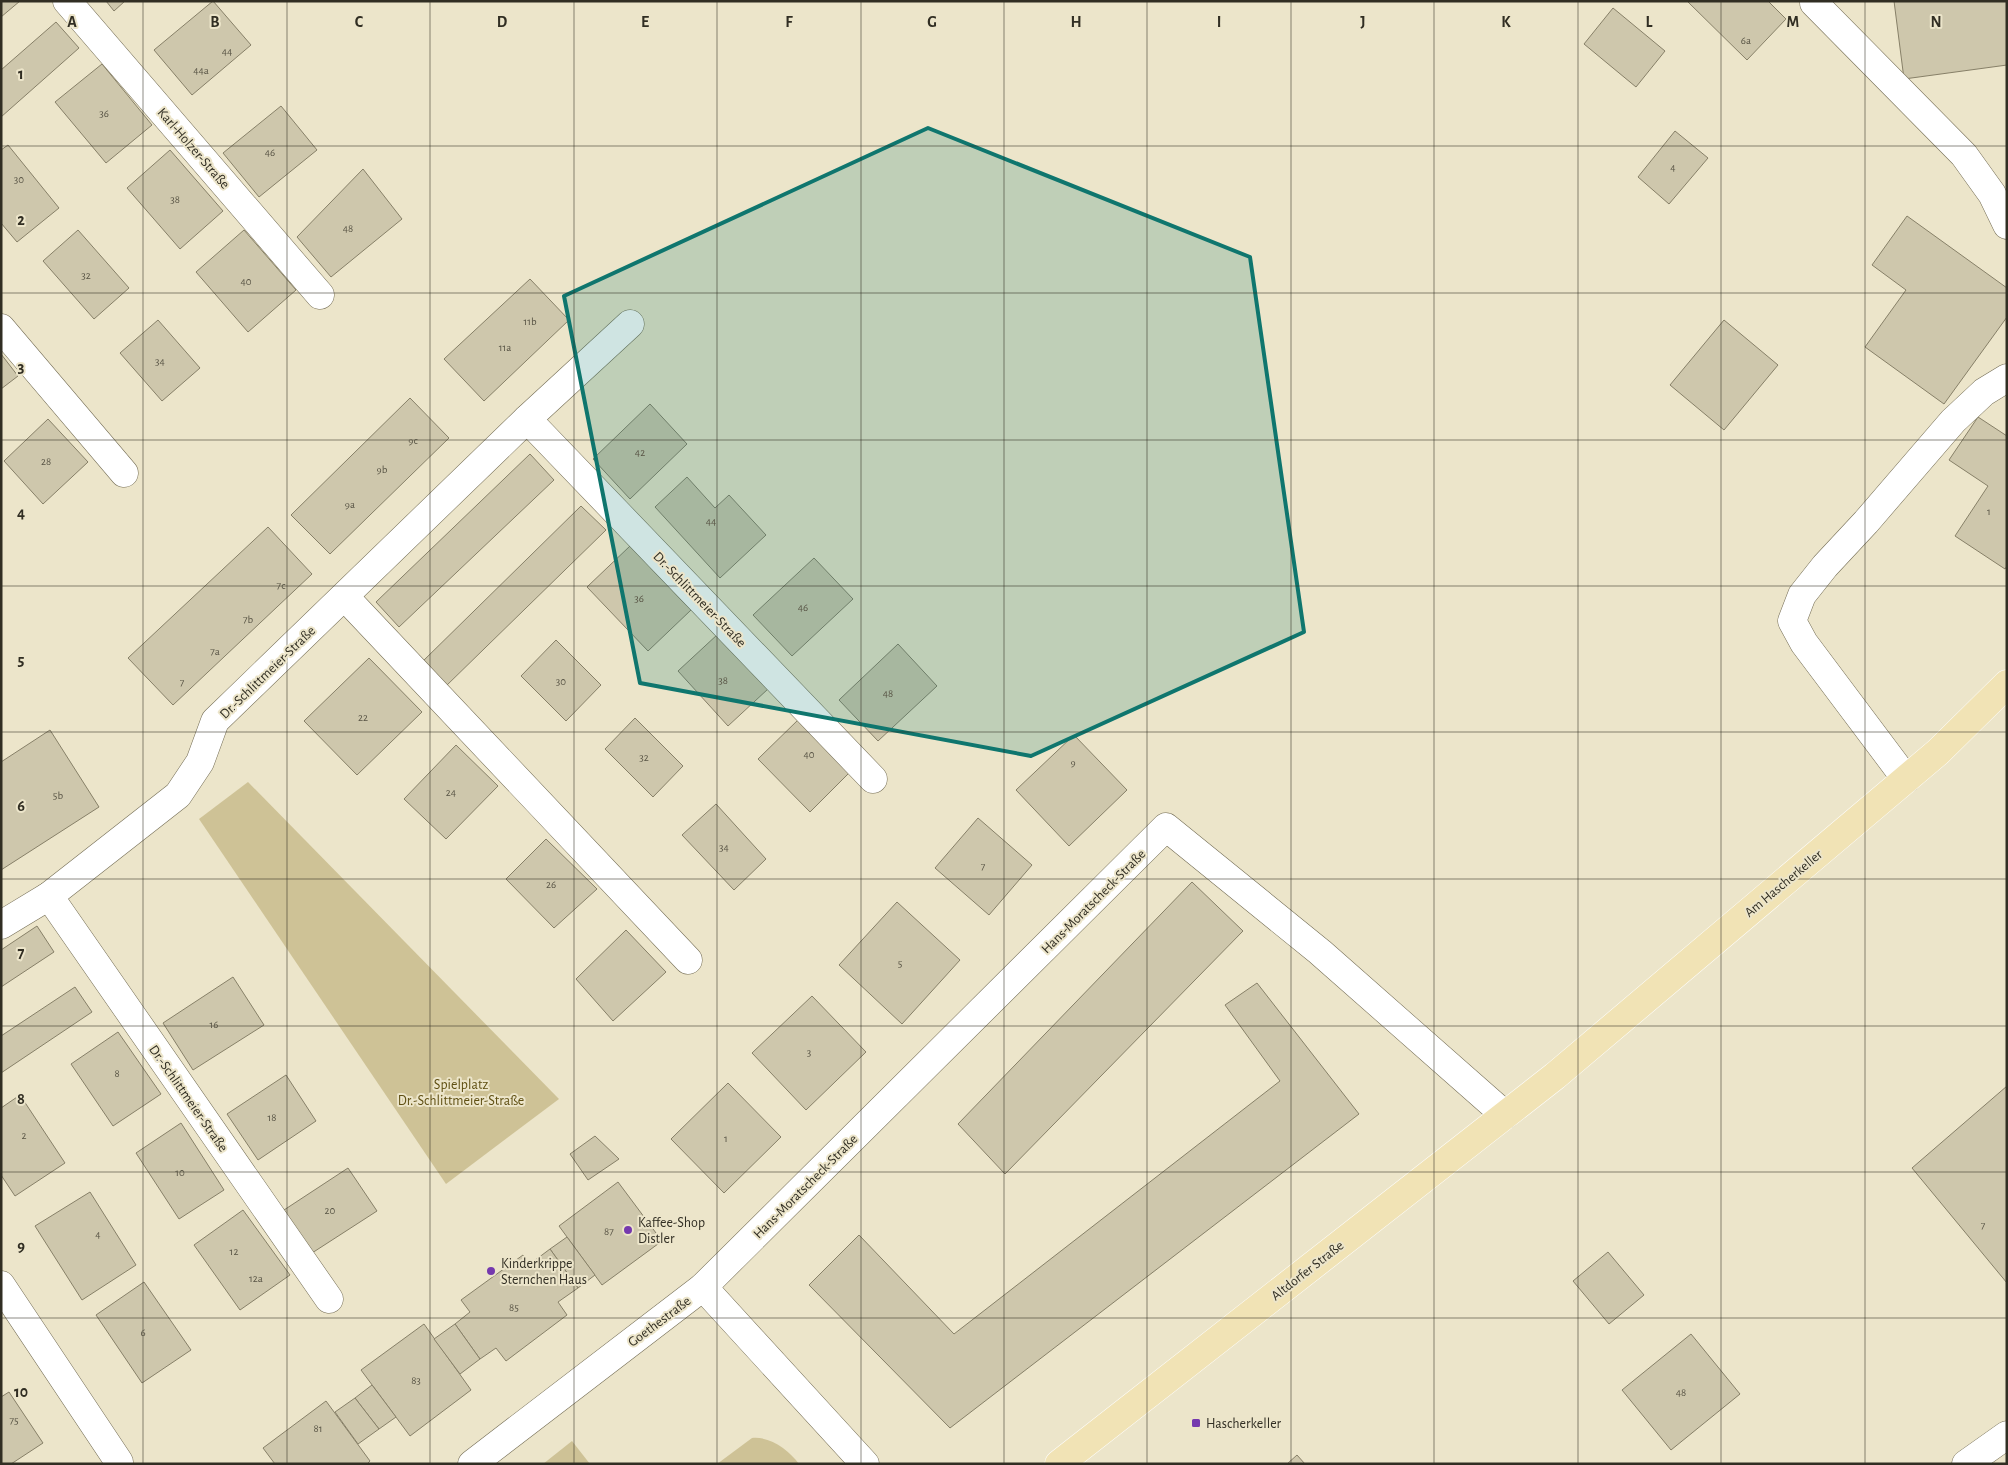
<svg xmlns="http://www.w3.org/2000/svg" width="2008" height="1465" font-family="'Alegreya Sans',sans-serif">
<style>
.green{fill:#cec296}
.building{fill:#cec7ac;stroke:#878068}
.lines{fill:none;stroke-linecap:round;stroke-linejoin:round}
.minor-casing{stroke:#746d55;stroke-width:29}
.major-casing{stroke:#fff;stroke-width:29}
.minor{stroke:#fff;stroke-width:28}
.major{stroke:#f1e3b5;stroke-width:28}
.marked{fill:#0f766e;fill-opacity:0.2;stroke:#0f766e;stroke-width:4;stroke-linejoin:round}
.grid{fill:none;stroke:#312e23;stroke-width:1;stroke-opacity:0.55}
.poi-dot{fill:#7539ae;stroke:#ece5ca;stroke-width:2}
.labels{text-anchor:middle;stroke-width:4;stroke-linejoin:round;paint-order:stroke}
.number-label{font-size:11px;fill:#585445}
.street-label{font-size:14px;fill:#312e23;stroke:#ece5ca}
.park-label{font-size:14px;fill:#5f4f12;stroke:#ece5ca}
.poi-label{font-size:14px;fill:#312e23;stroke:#ece5ca;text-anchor:start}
.grid-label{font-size:16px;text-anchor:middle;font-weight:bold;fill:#312e23;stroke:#ece5ca;stroke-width:4;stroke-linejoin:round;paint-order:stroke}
</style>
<rect width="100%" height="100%" fill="#ece5ca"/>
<g class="green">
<polygon points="248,782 559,1099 446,1184 199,819"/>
<path d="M752 1438C770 1436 789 1450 799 1464H717Z"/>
<polygon points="572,1441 590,1464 543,1464"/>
</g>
<g class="building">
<polygon points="1,1 20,1 1,17"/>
<polygon points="106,1 125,1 114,11"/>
<polygon points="213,1 251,45 192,95 154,50"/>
<polygon points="1687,1 1768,1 1786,19 1747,60"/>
<polygon points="1894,1 2007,1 2007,65 1904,79"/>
<polygon points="1613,8 1665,51 1636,87 1584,44"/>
<polygon points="56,22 79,48 1,117 1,70"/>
<polygon points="102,64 152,125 106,163 55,102"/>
<polygon points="281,106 317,150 259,197 223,153"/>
<polygon points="1675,131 1708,158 1669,204 1638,177"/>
<polygon points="8,145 59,208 17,242 1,223 1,150"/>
<polygon points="170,150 223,211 180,249 127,188"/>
<polygon points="363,169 402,219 331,277 297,237"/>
<polygon points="1907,216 2007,288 2007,317 1944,404 1865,347 1906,290 1872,265"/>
<polygon points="78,230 129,288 94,319 43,261"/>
<polygon points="244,230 296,290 248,332 196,272"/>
<polygon points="530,279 569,320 484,401 444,359"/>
<polygon points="158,320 200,368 162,401 120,353"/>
<polygon points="1724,320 1778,365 1724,430 1670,385"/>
<polygon points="1,354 18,376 1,389"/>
<polygon points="410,398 449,438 330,554 291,515"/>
<polygon points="650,404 687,444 630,499 593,459"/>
<polygon points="1978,417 2007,436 2007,566 2005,569 1955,536 1988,486 1949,460"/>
<polygon points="48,419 88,462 43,504 4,461"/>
<polygon points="530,454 554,480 399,627 376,602"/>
<polygon points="687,477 715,508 729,495 766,535 720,578 655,507"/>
<polygon points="581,506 606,530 445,687 421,663"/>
<polygon points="268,527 312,574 173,705 128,658"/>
<polygon points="630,546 691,610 648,651 587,587"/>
<polygon points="814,558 853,599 792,656 753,615"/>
<polygon points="718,634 768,689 728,726 678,671"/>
<polygon points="556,640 601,685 566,721 521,676"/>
<polygon points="898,644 937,686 878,741 839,700"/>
<polygon points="369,658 422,712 357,775 304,721"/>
<polygon points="635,718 683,766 653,797 605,749"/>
<polygon points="800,718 852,770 810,812 758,759"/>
<polygon points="50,730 99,807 1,870 1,762"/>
<polygon points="1074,735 1127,790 1069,846 1016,790"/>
<polygon points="456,745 498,786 446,839 404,799"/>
<polygon points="716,804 766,859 734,890 682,835"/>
<polygon points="978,818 1032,865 989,915 935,868"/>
<polygon points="546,839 597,889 554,928 506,879"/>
<polygon points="1192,882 1243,931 1005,1174 958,1124"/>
<polygon points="897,902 960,960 902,1024 839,965"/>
<polygon points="37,926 54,952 1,987 1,950"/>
<polygon points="626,930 666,972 613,1021 576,979"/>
<polygon points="233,977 264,1025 193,1070 163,1023"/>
<polygon points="1257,983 1359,1114 950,1428 809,1285 859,1235 954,1334 1280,1081 1225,1005"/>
<polygon points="75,987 92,1012 1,1073 1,1036"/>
<polygon points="812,996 866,1052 806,1110 752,1053"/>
<polygon points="118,1032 161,1094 113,1126 71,1064"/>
<polygon points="286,1075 316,1121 258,1160 227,1114"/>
<polygon points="728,1083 781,1137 724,1193 671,1139"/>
<polygon points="2007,1086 2007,1283 1912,1168"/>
<polygon points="20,1095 65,1163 15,1196 1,1175 1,1108"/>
<polygon points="181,1123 224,1190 179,1219 136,1153"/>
<polygon points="595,1136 619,1159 588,1180 570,1154"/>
<polygon points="348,1168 377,1211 312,1253 284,1210"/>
<polygon points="618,1182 662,1241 602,1285 559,1226"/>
<polygon points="90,1192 136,1265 82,1300 35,1226"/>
<polygon points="243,1210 290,1275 240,1310 194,1245"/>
<polygon points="567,1237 595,1275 578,1288 550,1249"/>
<polygon points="550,1249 578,1288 558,1302 567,1315 506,1361 496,1348 480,1359 455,1324 470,1312 461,1300 523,1255 530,1264"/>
<polygon points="1608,1252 1644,1295 1609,1324 1573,1281"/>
<polygon points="144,1282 191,1350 142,1383 96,1315"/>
<polygon points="424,1324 471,1390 410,1436 361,1370"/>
<polygon points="455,1324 480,1359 460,1374 434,1339"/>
<polygon points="1691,1334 1740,1394 1671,1450 1622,1390"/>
<polygon points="372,1385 396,1417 379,1429 355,1398"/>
<polygon points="9,1392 43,1443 11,1464 1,1464 1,1397"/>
<polygon points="355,1398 379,1429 358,1444 335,1412"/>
<polygon points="326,1401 370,1461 367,1464 275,1464 263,1448"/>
<polygon points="1297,1455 1305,1464 1287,1464"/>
</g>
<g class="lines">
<g class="minor-casing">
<g id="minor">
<polyline points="67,1 320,295"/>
<polyline points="1814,3 1964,155 1992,194 2007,225"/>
<polyline points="1,328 124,473"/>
<polyline points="527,419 873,779"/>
<polyline points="345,597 688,960"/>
<polyline points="1906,779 1804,643 1792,621 1802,595 1825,566 1866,522 1953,421 1984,392 2007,378"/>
<polyline points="49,896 329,1299"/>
<polyline points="1,925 49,896 178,795 200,762 215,721 527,419 630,324"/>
<polyline points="1,1285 119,1462"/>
<polyline points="703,1287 865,1464"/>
<polyline points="472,1464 703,1287 1166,827 1320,952 1505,1115"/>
<polyline points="1966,1464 2007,1435"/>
</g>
</g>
<g class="major-casing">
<polyline id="major" points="1059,1464 1555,1076 1938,752 2007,684"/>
</g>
<use href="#minor" class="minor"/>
<use href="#major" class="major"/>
</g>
<path class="marked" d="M928 128 1250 257 1304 632 1031 756 640 683 564 296Z"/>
<path class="grid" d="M143 1V1464M287 1V1464M430 1V1464M574 1V1464M717 1V1464M861 1V1464M1004 1V1464M1147 1V1464M1291 1V1464M1434 1V1464M1578 1V1464M1721 1V1464M1865 1V1464M1 146H2007M1 293H2007M1 440H2007M1 586H2007M1 732H2007M1 879H2007M1 1026H2007M1 1172H2007M1 1318H2007"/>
<g class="poi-dot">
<circle cx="628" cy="1230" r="5"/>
<circle cx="491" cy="1271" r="5"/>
<rect x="1191" y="1418" width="10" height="10" rx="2.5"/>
</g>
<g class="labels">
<g class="number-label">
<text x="1746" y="44">6a</text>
<text x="227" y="55">44</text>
<text x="201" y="74">44a</text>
<text x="104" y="117">36</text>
<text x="270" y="156">46</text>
<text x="1673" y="171">4</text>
<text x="19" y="183">30</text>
<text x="175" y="203">38</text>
<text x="348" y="232">48</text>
<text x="86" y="279">32</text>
<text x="246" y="285">40</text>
<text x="530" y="325">11b</text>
<text x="505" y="351">11a</text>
<text x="160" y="365">34</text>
<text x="413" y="444">9c</text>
<text x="640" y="456">42</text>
<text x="46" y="465">28</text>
<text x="382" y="473">9b</text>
<text x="350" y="508">9a</text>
<text x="1989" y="515">1</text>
<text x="711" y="525">44</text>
<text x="281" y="589">7c</text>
<text x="639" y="602">36</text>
<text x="803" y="611">46</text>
<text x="248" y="623">7b</text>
<text x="215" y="655">7a</text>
<text x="723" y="684">38</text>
<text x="561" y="685">30</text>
<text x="182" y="686">7</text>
<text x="888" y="697">48</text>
<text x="363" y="721">22</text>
<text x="809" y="758">40</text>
<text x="644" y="761">32</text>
<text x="1073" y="766">9</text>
<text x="451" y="796">24</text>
<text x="58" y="799">5b</text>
<text x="724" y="851">34</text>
<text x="983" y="870">7</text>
<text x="551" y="888">26</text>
<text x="900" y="967">5</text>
<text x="214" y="1028">16</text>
<text x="809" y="1056">3</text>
<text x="117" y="1077">8</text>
<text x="272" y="1121">18</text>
<text x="24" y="1139">2</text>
<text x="726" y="1142">1</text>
<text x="180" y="1176">10</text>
<text x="330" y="1214">20</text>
<text x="1983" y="1229">7</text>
<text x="609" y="1235">87</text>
<text x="98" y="1238">4</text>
<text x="234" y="1255">12</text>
<text x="256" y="1282">12a</text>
<text x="514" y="1311">85</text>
<text x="143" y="1336">6</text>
<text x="416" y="1384">83</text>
<text x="1681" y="1396">48</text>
<text x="14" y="1424">75</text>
<text x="318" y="1432">81</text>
</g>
<g class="street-label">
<text transform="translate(194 148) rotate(49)" y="5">Karl-Holzer-Straße</text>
<text transform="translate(700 599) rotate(46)" y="5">Dr.-Schlittmeier-Straße</text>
<text transform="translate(267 672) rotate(-44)" y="5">Dr.-Schlittmeier-Straße</text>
<text transform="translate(1783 883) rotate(-40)" y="5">Am Hascherkeller</text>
<text transform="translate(1093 901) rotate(-45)" y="5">Hans-Moratscheck-Straße</text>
<text transform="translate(189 1098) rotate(55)" y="5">Dr.-Schlittmeier-Straße</text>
<text transform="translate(805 1186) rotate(-45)" y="5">Hans-Moratscheck-Straße</text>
<text transform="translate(1307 1270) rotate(-38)" y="5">Altdorfer Straße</text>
<text transform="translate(659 1321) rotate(-37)" y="5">Goethestraße</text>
</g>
<g class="park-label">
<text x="461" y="1089">Spielplatz<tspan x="461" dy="16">Dr.-Schlittmeier-Straße</tspan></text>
</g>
<g class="poi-label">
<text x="638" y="1227">Kaffee-Shop<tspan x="638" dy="16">Distler</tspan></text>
<text x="501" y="1268">Kinderkrippe<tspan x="501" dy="16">Sternchen Haus</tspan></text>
<text x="1206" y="1428">Hascherkeller</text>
</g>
</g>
<g class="grid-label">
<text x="72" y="27">A</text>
<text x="215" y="27">B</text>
<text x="359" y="27">C</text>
<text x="502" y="27">D</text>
<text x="645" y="27">E</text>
<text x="789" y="27">F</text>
<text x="932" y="27">G</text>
<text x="1076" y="27">H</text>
<text x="1219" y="27">I</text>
<text x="1363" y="27">J</text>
<text x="1506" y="27">K</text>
<text x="1649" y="27">L</text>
<text x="1793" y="27">M</text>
<text x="1936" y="27">N</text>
<text x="21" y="79">1</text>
<text x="21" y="225">2</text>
<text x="21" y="372">3</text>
<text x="21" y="518">4</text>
<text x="21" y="665">5</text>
<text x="21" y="811">6</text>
<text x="21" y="958">7</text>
<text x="21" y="1104">8</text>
<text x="21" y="1251">9</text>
<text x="21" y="1397">10</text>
</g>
<rect width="2008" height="1465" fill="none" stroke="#312e23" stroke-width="5"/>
</svg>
